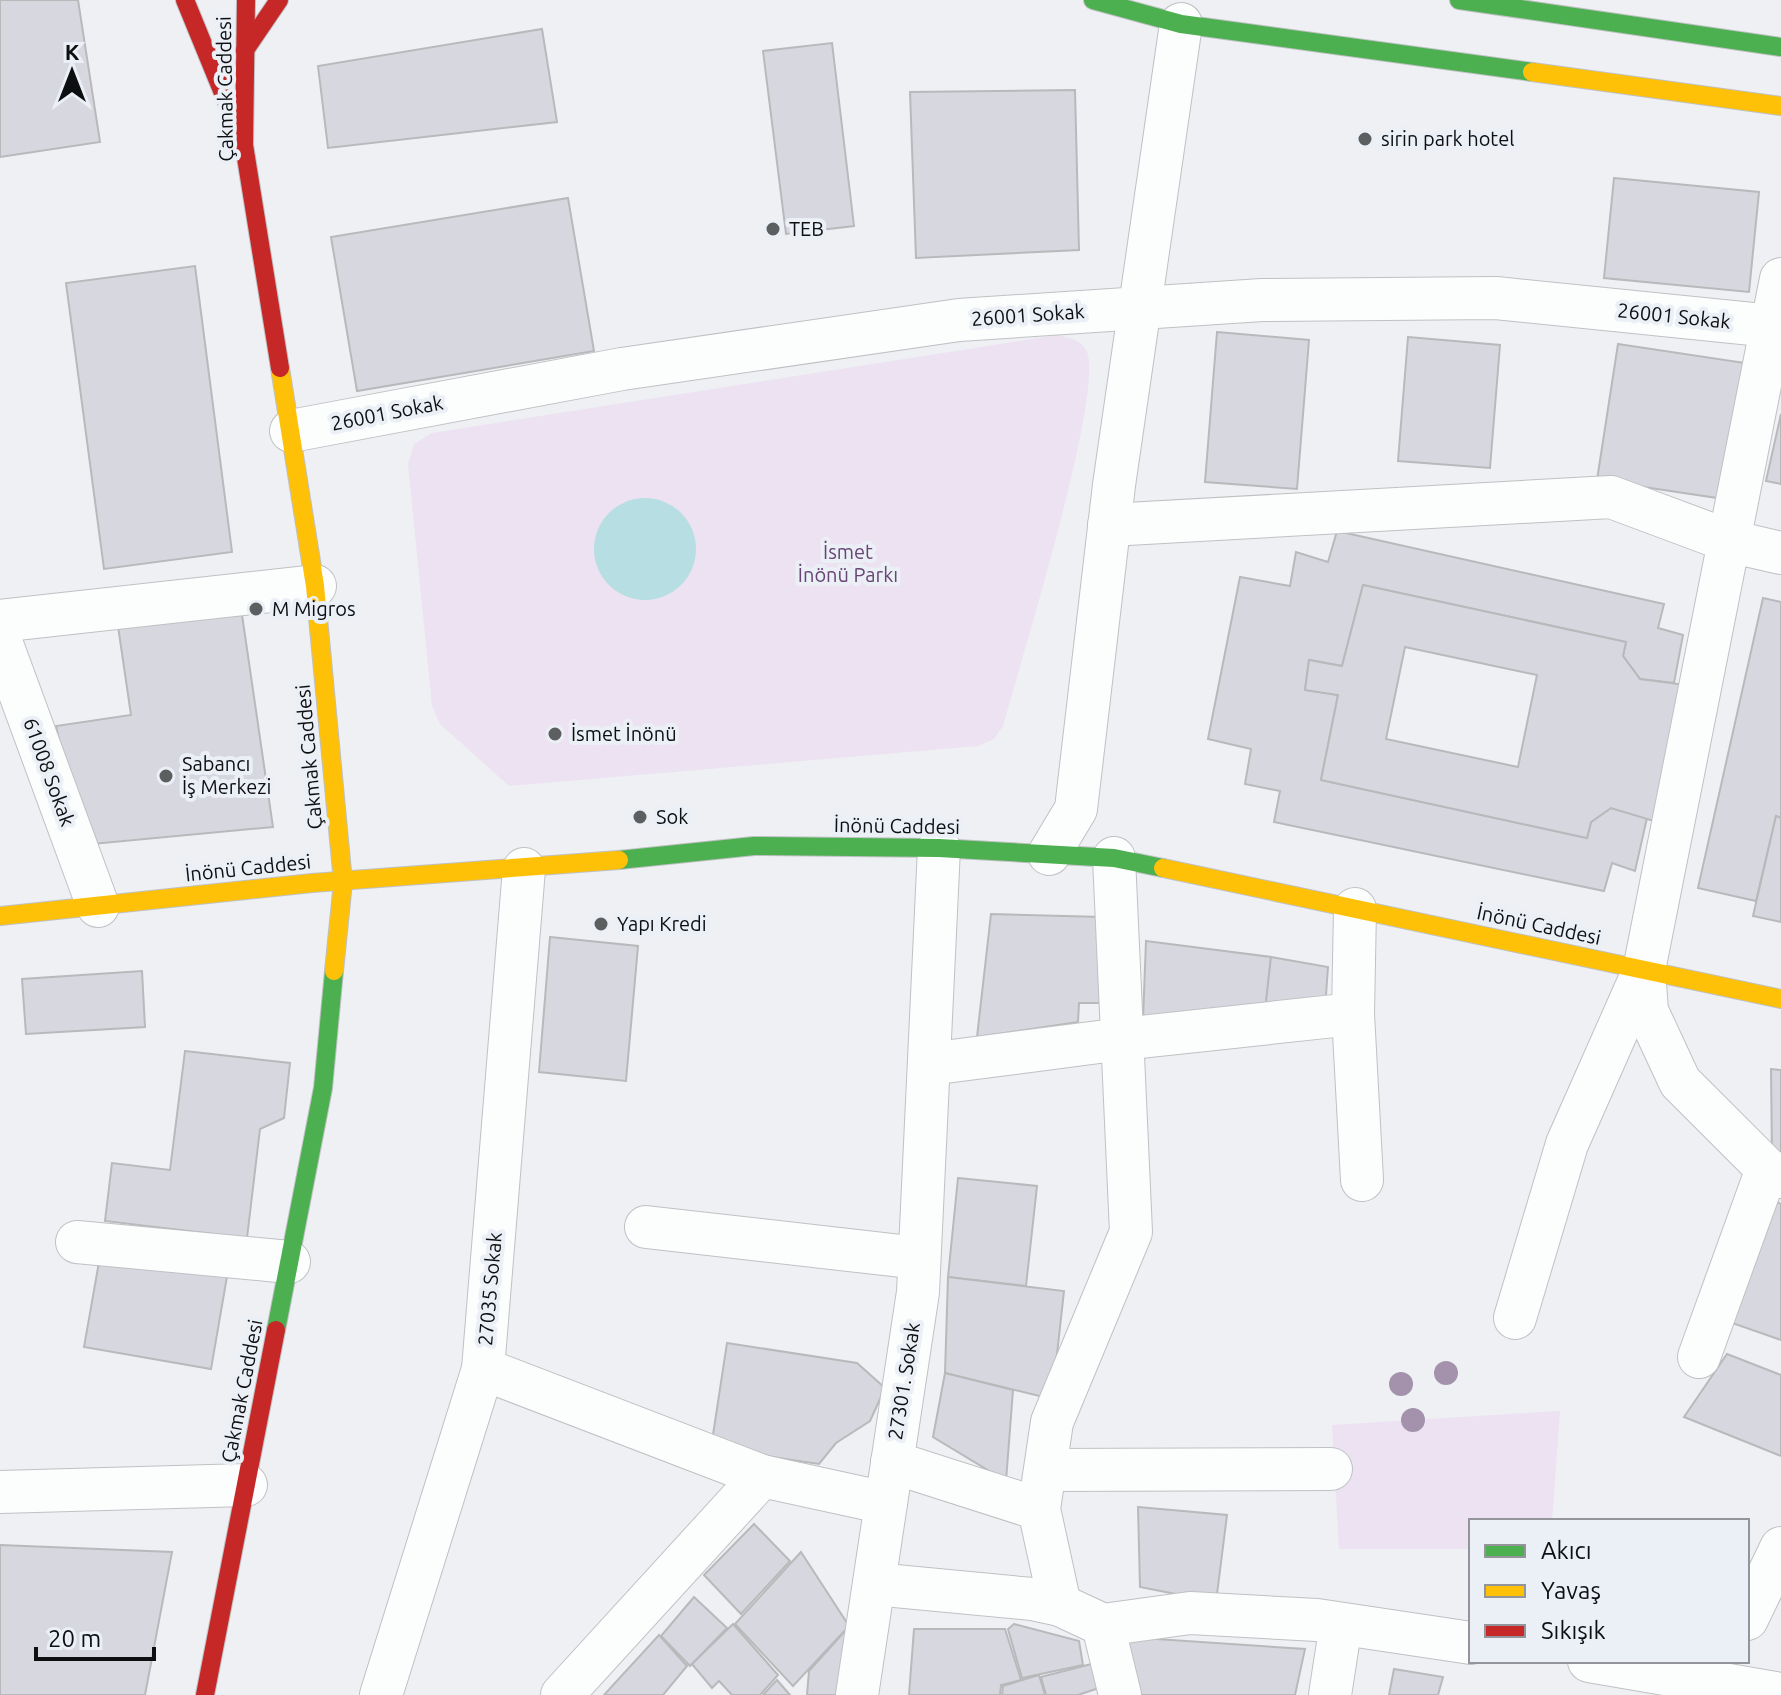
<svg xmlns="http://www.w3.org/2000/svg" width="1781" height="1695" font-family="Ubuntu,sans-serif">
<style>
.green{fill:#ece2f2}
.water{fill:#b7dee2}
.building{fill:#d7d7df;stroke:#b9b9bc;stroke-width:2;fill-rule:evenodd}
.lines{fill:none;stroke-linecap:round;stroke-linejoin:round}
.street-casing{stroke:#bfc1c3;stroke-width:44}
.fast-casing{stroke:#bfc1c3;stroke-width:20}
.slow-casing{stroke:#bfc1c3;stroke-width:20}
.jam-casing{stroke:#bfc1c3;stroke-width:20}
.street{stroke:#fcfdfd;stroke-width:42}
.fast{stroke:#4caf50;stroke-width:18}
.slow{stroke:#ffc107;stroke-width:18}
.jam{stroke:#c62828;stroke-width:18}
.tree{fill:#a492ad}
.poi-dot{fill:#5c5e60;stroke:#ebeff6;stroke-width:3}
.labels{text-anchor:middle;stroke-width:8;stroke-linejoin:round;paint-order:stroke}
.street-label{font-size:20px;fill:#0e0f11;stroke:#ebeff6}
.poi-label{font-size:20px;fill:#0e0f11;stroke:#ebeff6;text-anchor:start}
.park-label{font-size:20px;fill:#684574;stroke:#ebeff6}
</style>
<rect width="100%" height="100%" fill="#eef0f3"/>
<g class="green">
<path d="M1058 335C1070 338 1082 340 1087 352 1104 395 1019 666 1003 726L994 739 978 746 509 786 440 724 432 706 408 464 414 444 432 433Z"/>
<polygon points="1560,1411 1552,1521 1471,1521 1471,1549 1339,1549 1332,1425"/>
</g>
<circle class="water" cx="645" cy="549" r="51"/>
<g class="building">
<polygon points="0,0 78,0 100,142 0,157"/>
<polygon points="542,29 557,122 328,148 318,66"/>
<polygon points="832,43 854,226 786,234 763,51"/>
<polygon points="1075,90 1079,250 916,258 910,92"/>
<polygon points="1614,178 1759,192 1749,292 1604,278"/>
<polygon points="568,198 594,351 357,391 331,237"/>
<polygon points="195,266 232,552 104,569 66,283"/>
<polygon points="1217,332 1309,340 1297,489 1205,482"/>
<polygon points="1408,337 1500,345 1490,468 1398,461"/>
<polygon points="1618,344 1745,363 1724,499 1597,480"/>
<polygon points="1781,414 1781,484 1766,481"/>
<polygon points="1337,531 1664,604 1658,628 1683,635 1674,683 1640,679 1623,656 1626,642 1363,585 1342,666 1309,660 1305,690 1338,695 1321,780 1587,838 1591,822 1611,808 1647,818 1635,871 1612,863 1604,891 1274,822 1280,791 1245,784 1251,749 1208,739 1240,577 1290,586 1296,552 1328,562"/>
<path d="M1363 585 1626 642 1623 656 1640 679 1686 685 1657 822 1611 808 1591 822 1587 838 1321 780 1338 695 1305 690 1309 660 1342 666ZM1405 647 1537 675 1518 767 1386 739Z"/>
<polygon points="1763,598 1781,602 1781,818 1776,816 1756,901 1698,888"/>
<polygon points="241,608 273,827 82,845 56,726 131,715 118,626"/>
<polygon points="1776,816 1781,818 1781,922 1753,916"/>
<polygon points="991,914 1102,917 1104,1003 1079,1003 1078,1022 977,1037"/>
<polygon points="550,937 638,946 626,1081 539,1072"/>
<polygon points="1146,941 1271,957 1265,1011 1143,1020"/>
<polygon points="1271,957 1328,967 1325,1009 1265,1011"/>
<polygon points="142,971 145,1027 26,1034 22,979"/>
<polygon points="185,1051 290,1063 284,1118 260,1129 247,1238 105,1221 112,1163 170,1170"/>
<polygon points="1771,1069 1781,1070 1781,1157 1772,1156"/>
<polygon points="958,1178 1037,1186 1026,1286 948,1277"/>
<polygon points="1775,1201 1781,1204 1781,1340 1732,1323"/>
<polygon points="102,1245 229,1265 211,1369 84,1347"/>
<polygon points="948,1277 1064,1291 1052,1399 945,1373"/>
<polygon points="727,1343 857,1363 885,1388 870,1421 836,1443 819,1464 711,1448"/>
<polygon points="1727,1354 1781,1375 1781,1456 1684,1417"/>
<polygon points="945,1373 1013,1390 1006,1481 933,1437"/>
<polygon points="1138,1507 1227,1515 1216,1602 1140,1587"/>
<polygon points="754,1524 790,1561 741,1614 704,1575"/>
<polygon points="0,1545 172,1552 145,1695 0,1695"/>
<polygon points="801,1552 849,1626 793,1686 735,1624"/>
<polygon points="694,1597 727,1628 690,1666 661,1636"/>
<polygon points="733,1624 778,1675 760,1695 732,1695 719,1681 712,1688 692,1664"/>
<polygon points="1014,1624 1079,1641 1083,1665 1022,1678 1008,1629"/>
<polygon points="914,1629 1005,1629 1021,1680 1001,1685 1000,1695 909,1695"/>
<polygon points="846,1630 854,1695 807,1695 809,1671"/>
<polygon points="659,1635 687,1666 663,1695 604,1695"/>
<polygon points="1126,1637 1305,1649 1295,1695 1138,1695"/>
<polygon points="1103,1661 1111,1684 1078,1695 1046,1695 1041,1677"/>
<polygon points="1394,1669 1443,1677 1438,1695 1389,1695"/>
<polygon points="1039,1675 1045,1695 1002,1695 1003,1686"/>
<polygon points="777,1680 790,1695 763,1695"/>
</g>
<g class="lines">
<g class="street-casing">
<g id="street">
<polyline points="291,431 622,369 959,320 1262,300 1496,298 1772,326"/>
<polyline points="1109,525 1611,497 1729,541 1781,553"/>
<polyline points="0,621 315,586"/>
<polyline points="0,639 98,906"/>
<polyline points="1049,854 1076,809 1114,485 1181,24"/>
<polyline points="1355,909 1353,1014 1362,1180"/>
<polyline points="1644,970 1647,1011 1680,1082 1767,1169 1781,1177"/>
<polyline points="929,1064 1122,1039 1353,1014"/>
<polyline points="646,1227 919,1258"/>
<polyline points="77,1242 289,1262"/>
<polyline points="1515,1318 1567,1144 1644,970 1781,279"/>
<polyline points="1699,1357 1767,1169"/>
<polyline points="483,1369 762,1476 886,1503"/>
<polyline points="892,1462 1039,1509"/>
<polyline points="1046,1470 1331,1469"/>
<polyline points="0,1492 246,1485"/>
<polyline points="874,1584 1032,1599 1060,1605 1103,1625 1190,1613 1317,1620 1471,1643"/>
<polyline points="1060,1605 1039,1509 1052,1422 1131,1232 1114,858"/>
<polyline points="1747,1619 1781,1548"/>
<polyline points="1103,1625 1120,1695"/>
<polyline points="1589,1661 1781,1694"/>
<polyline points="381,1695 483,1369 524,869"/>
<polyline points="562,1695 762,1476"/>
<polyline points="857,1695 918,1292 939,848"/>
<polyline points="1330,1695 1341,1624"/>
</g>
</g>
<g class="fast-casing">
<g id="fast">
<polyline points="1093,0 1181,24 1532,72"/>
<polyline points="1459,0 1781,47"/>
<polyline points="619,860 754,846 939,848 1114,858 1163,868"/>
<polyline points="276,1330 323,1088 334,971"/>
</g>
</g>
<g class="slow-casing">
<g id="slow">
<polyline points="1532,72 1781,106"/>
<polyline points="280,368 315,586 343,882 334,971"/>
<polyline points="1163,868 1781,999"/>
<polyline points="0,916 312,883 619,860"/>
</g>
</g>
<g class="jam-casing">
<g id="jam">
<polyline points="185,0 237,127"/>
<polyline points="246,0 244,145 280,368"/>
<polyline points="245,50 279,0"/>
<polyline points="205,1695 276,1330"/>
</g>
</g>
<use href="#street" class="street"/>
<use href="#fast" class="fast"/>
<use href="#slow" class="slow"/>
<use href="#jam" class="jam"/>
</g>
<g class="tree">
<circle cx="1446" cy="1373" r="12"/>
<circle cx="1401" cy="1384" r="12"/>
<circle cx="1413" cy="1420" r="12"/>
</g>
<g class="poi-dot">
<circle cx="1365" cy="139" r="8"/>
<circle cx="773" cy="229" r="8"/>
<circle cx="256" cy="609" r="8"/>
<circle cx="555" cy="734" r="8"/>
<circle cx="166" cy="776" r="8"/>
<circle cx="640" cy="817" r="8"/>
<circle cx="601" cy="924" r="8"/>
</g>
<g class="labels">
<g class="street-label">
<text transform="translate(225 89) rotate(-91)" y="7">Çakmak Caddesi</text>
<text transform="translate(1028 315) rotate(-4)" y="7">26001 Sokak</text>
<text transform="translate(1674 316) rotate(6)" y="7">26001 Sokak</text>
<text transform="translate(387 413) rotate(-11)" y="7">26001 Sokak</text>
<text transform="translate(309 757) rotate(-95)" y="7">Çakmak Caddesi</text>
<text transform="translate(49 772) rotate(70)" y="7">61008 Sokak</text>
<text transform="translate(897 826) rotate(1)" y="7">İnönü Caddesi</text>
<text transform="translate(248 868) rotate(-6)" y="7">İnönü Caddesi</text>
<text transform="translate(1539 925) rotate(12)" y="7">İnönü Caddesi</text>
<text transform="translate(490 1289) rotate(-85)" y="7">27035 Sokak</text>
<text transform="translate(904 1381) rotate(-81)" y="7">27301. Sokak</text>
<text transform="translate(242 1391) rotate(-79)" y="7">Çakmak Caddesi</text>
</g>
<g class="poi-label">
<text x="1381" y="146">sirin park hotel</text>
<text x="789" y="236">TEB</text>
<text x="272" y="616">M Migros</text>
<text x="571" y="741">İsmet İnönü</text>
<text x="182" y="771">Sabancı<tspan x="182" dy="23">İş Merkezi</tspan></text>
<text x="656" y="824">Sok</text>
<text x="617" y="931">Yapı Kredi</text>
</g>
<g class="park-label">
<text x="848" y="559">İsmet<tspan x="848" dy="23">İnönü Parkı</tspan></text>
</g>
</g>
<rect x="1469" y="1519" width="280" height="144" fill="#ebeff6" stroke="#93959a" stroke-width="2"/>
<rect x="1485" y="1545" width="40" height="12" fill="#4caf50" stroke="#93959a" stroke-width="2"/>
<text x="1541" y="1559" font-size="24" fill="#0e0f11">Akıcı</text>
<rect x="1485" y="1585" width="40" height="12" fill="#ffc107" stroke="#93959a" stroke-width="2"/>
<text x="1541" y="1599" font-size="24" fill="#0e0f11">Yavaş</text>
<rect x="1485" y="1625" width="40" height="12" fill="#c62828" stroke="#93959a" stroke-width="2"/>
<text x="1541" y="1639" font-size="24" fill="#0e0f11">Sıkışık</text>
<g transform="translate(72 72)" stroke="#ebeff6" stroke-width="6" paint-order="stroke">
<path d="M0-6L14 30L0 20L-14 30Z" fill="#0e0f11"/>
<text y="-12" font-size="22" font-weight="bold" text-anchor="middle" fill="#0e0f11">K</text>
</g>
<path d="M36 1647v12h118v-12" fill="none" stroke="#0e0f11" stroke-width="4"/>
<text x="48" y="1647" font-size="24" fill="#0e0f11" stroke="#ebeff6" stroke-width="6" paint-order="stroke">20 m</text>
</svg>
